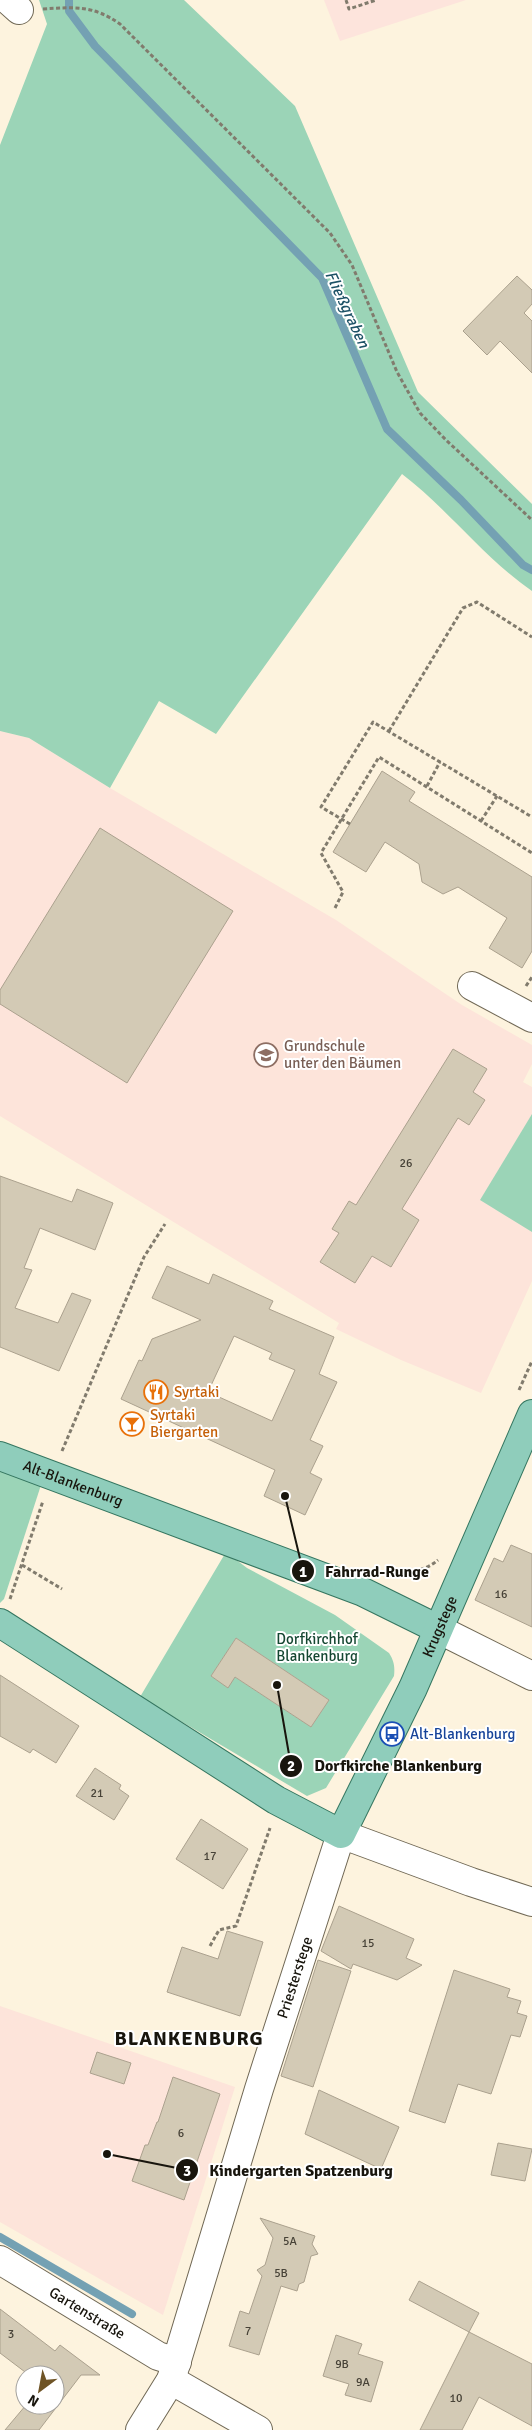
<svg xmlns="http://www.w3.org/2000/svg" width="532" height="2430" font-family="Signika,sans-serif">
<style>
.commercial{fill:#fde4dc}
.education{fill:#fde4da}
.green{fill:#9bd4b7;fill-rule:evenodd}
.lines{fill:none;stroke-linecap:round;stroke-linejoin:round}
.stream{stroke:#74a1b3;stroke-width:8}
.building{fill:#d3cab5;stroke:#aba18e;fill-rule:evenodd}
.minor-casing{stroke:#706855;stroke-width:30}
.major-casing{stroke:#357660;stroke-width:30}
.path{stroke:#817b6d;stroke-width:3;stroke-dasharray:4 2.5;stroke-linecap:butt}
.minor{stroke:#fff;stroke-width:28}
.major{stroke:#8fcdbb;stroke-width:28}
.labels{text-anchor:middle;stroke-width:4;stroke-linejoin:round;paint-order:stroke}
.number-label{font-size:12px;fill:#474237}
.education-label{font-size:15px;fill:#785e54;stroke:#fff;text-anchor:start}
.food-label{font-size:15px;fill:#c56008;stroke:#fff;text-anchor:start}
.street-label{font-size:15px;fill:#18150d;stroke:#fff}
.park-label{font-size:15px;fill:#154732;stroke:#fff}
.transit-label{font-size:15px;fill:#164399;stroke:#fff;text-anchor:start}
.water-label{font-size:16px;font-style:italic;fill:#1d5266;stroke:#fff}
.district-label{font-size:20px;font-weight:bold;letter-spacing:1px;fill:#18150d;stroke:#fff}
.leader{fill:none;stroke:#18150d;stroke-width:2}
.callout-dot{fill:#18150d;stroke:#fff;stroke-width:2}
.mark-label{font-size:15px;text-anchor:middle;font-weight:bold;fill:#fff}
.callout-label{font-size:16px;text-anchor:middle;font-weight:bold;fill:#18150d;stroke:#fff;stroke-width:4;stroke-linejoin:round;paint-order:stroke}
</style>
<rect width="100%" height="100%" fill="#fdf3de"/>
<polygon class="commercial" points="324,0 466,0 340,41"/>
<g class="education">
<polygon points="0,731 29,738 110,788 336,920 462,1005 532,1045 532,1064 523,1082 532,1087 532,1281 481,1393 401,1360 336,1329 339,1323 0,1116"/>
<polygon points="0,2006 235,2087 163,2315 0,2222"/>
</g>
<g class="green">
<path d="M39 0H184L295 106 418 392 532 504V591C484 558 448 509 402 474L216 734 159 701 110 788 29 738 0 731V145L47 24Z"/>
<polygon points="532,1114 532,1232 480,1200"/>
<polygon points="0,1465 41,1485 4,1599 0,1603"/>
<path d="M226 1552 247 1568 335 1615 389 1653C394 1661 395 1666 394 1676L326 1788 307 1796 140 1697ZM236 1638 329 1700 311 1727 235 1677 227 1687 211 1676Z"/>
</g>
<g class="lines">
<g class="stream">
<polyline points="69,0 69,11 95,46 322,278 387,429 461,500 523,565 532,570"/>
<polyline points="0,2237 132,2314"/>
</g>
</g>
<g class="building">
<polygon points="517,276 532,290 532,304 524,313 532,321 532,373 500,341 487,355 463,331"/>
<polygon points="382,771 415,792 409,801 532,877 532,951 522,968 489,948 507,918 458,887 443,894 422,882 419,864 385,842 366,872 333,852"/>
<polygon points="100,828 233,911 127,1083 0,1004 0,990"/>
<polygon points="453,1049 487,1069 473,1092 485,1100 469,1125 458,1118 402,1209 419,1220 391,1267 372,1256 355,1283 320,1262 339,1233 332,1229 349,1201 356,1205"/>
<polygon points="0,1176 72,1202 77,1189 113,1203 95,1250 40,1228 24,1268 32,1270 15,1308 58,1323 72,1293 91,1300 59,1371 0,1347"/>
<path d="M167 1266 209 1284 213 1274 273 1301 269 1309 334 1337 319 1374 337 1382 310 1440 323 1446 310 1473 322 1479 305 1515 264 1496 275 1470 121 1399 139 1360 142 1361 152 1339 201 1320 152 1298ZM234 1336 272 1353 269 1359 295 1370 272 1421 208 1392Z"/>
<polygon points="511,1545 532,1554 532,1627 475,1600 494,1558 503,1562"/>
<polygon points="236,1638 329,1700 311,1727 235,1677 228,1688 211,1676"/>
<polygon points="0,1675 79,1726 56,1763 33,1749 30,1753 0,1736"/>
<polygon points="95,1768 121,1785 119,1789 129,1796 114,1820 76,1796"/>
<polygon points="201,1819 248,1849 223,1889 176,1859"/>
<polygon points="339,1906 414,1939 406,1958 422,1965 397,1980 353,1964 351,1969 321,1951"/>
<polygon points="227,1931 263,1942 240,2016 167,1992 182,1947 218,1959"/>
<polygon points="318,1960 351,1971 313,2087 281,2076"/>
<polygon points="454,1970 510,1989 507,1997 521,2001 517,2013 527,2016 520,2037 511,2035 491,2094 458,2084 445,2123 409,2111"/>
<polygon points="97,2052 131,2063 124,2084 90,2073"/>
<polygon points="173,2077 220,2094 184,2200 132,2181 145,2145 148,2145 157,2122 158,2122"/>
<polygon points="319,2090 399,2127 381,2169 305,2134"/>
<polygon points="498,2143 532,2149 525,2181 491,2175"/>
<polygon points="260,2218 315,2236 312,2244 318,2254 311,2256 304,2282 299,2284 297,2291 281,2286 259,2355 229,2346 240,2311 249,2314 262,2276 257,2270 265,2265 273,2238"/>
<polygon points="419,2281 479,2313 469,2332 409,2300"/>
<polygon points="0,2309 55,2351 60,2345 100,2375 81,2375 39,2430 5,2430 26,2405 55,2405 55,2375 29,2375 0,2353"/>
<polygon points="469,2332 532,2364 532,2426 479,2397 462,2430 420,2430"/>
<polygon points="336,2335 362,2344 358,2354 383,2362 371,2402 345,2395 349,2384 323,2376"/>
</g>
<g class="lines">
<g class="minor-casing">
<g id="minor">
<polyline points="8,0 19,10"/>
<polyline points="472,986 532,1018"/>
<polyline points="438,1629 532,1676"/>
<path id="s1" d="M0 2260 158 2356 177 2362"/>
<polyline points="171,2380 258,2430"/>
<path id="s2" d="M140 2430 171 2380 259 2089 341 1834 471 1882 532 1902"/>
</g>
</g>
<g class="major-casing">
<g id="major">
<path id="s3" d="M0 1456 363 1592 438 1629"/>
<path id="s4" d="M0 1623 276 1800 341 1834 413 1688 532 1414"/>
</g>
</g>
<g class="path">
<polyline points="346,0 349,9 376,0"/>
<path d="M43 9C75 7 93 5 120 24L330 233 352 265 397 372 420 413 446 440 532 520"/>
<polyline points="389,731 463,608 477,602 532,637"/>
<polyline points="427,786 440,762"/>
<polyline points="481,821 497,796"/>
<polyline points="350,824 321,807 373,722 532,817"/>
<polyline points="335,908 343,892 321,853 379,757 532,853"/>
<polyline points="526,986 532,977"/>
<polyline points="519,1390 532,1361"/>
<polyline points="62,1451 144,1257 165,1224"/>
<polyline points="22,1565 62,1589"/>
<path d="M388 1573C406 1573 424 1572 438 1560"/>
<polyline points="10,1599 43,1501"/>
<polyline points="210,1946 219,1930 236,1926 270,1828"/>
</g>
<use href="#minor" class="minor"/>
<use href="#major" class="major"/>
</g>
<defs>
<g id="school-ring" transform="scale(1.25)"><circle r="9.5" fill="#fff" stroke="#8d6e63" stroke-width="1.5"/><path d="M0-5L7-2L0 1L-7-2ZM-4 1L0 2.5L4 1V4Q0 6-4 4Z" fill="#8d6e63"/></g>
<g id="restaurant-ring" transform="scale(1.25)"><circle r="9.5" fill="#fff" stroke="#e8710a" stroke-width="1.5"/><path d="M-5-6h1v4h1v-4h1v4h1v-4h1v5L-1.5 .5V6h-2V.5L-5-1ZM5-6V6H3V1.5H1.5Q1.5-4 5-6Z" fill="#e8710a"/></g>
<g id="bar-ring" transform="scale(1.25)"><circle r="9.5" fill="#fff" stroke="#e8710a" stroke-width="1.5"/><path d="M-6-5H6L.8 .8V4.5H3.5V6h-7V4.5H-.8V.8Z" fill="#e8710a"/></g>
<g id="bus-ring" transform="scale(1.25)"><circle r="9.5" fill="#fff" stroke="#1a4fb4" stroke-width="1.5"/><path d="M-5-6H5V4H4V6H2V4H-2V6H-4V4H-5ZM-3.5-4V0h7V-4ZM-3.5 1.2v1.5H-2V1.2ZM2 1.2v1.5H3.5V1.2Z" fill="#1a4fb4"/></g>
</defs>
<g fill-rule="evenodd">
<use href="#school-ring" x="266" y="1055"/>
<use href="#restaurant-ring" x="156" y="1392"/>
<use href="#bar-ring" x="132" y="1424"/>
<use href="#bus-ring" x="392" y="1734"/>
</g>
<g class="labels">
<g class="number-label">
<text x="406" y="1167">26</text>
<text x="501" y="1598">16</text>
<text x="97" y="1797">21</text>
<text x="210" y="1860">17</text>
<text x="368" y="1947">15</text>
<text x="181" y="2137">6</text>
<text x="290" y="2245">5A</text>
<text x="281" y="2277">5B</text>
<text x="248" y="2335">7</text>
<text x="11" y="2338">3</text>
<text x="342" y="2368">9B</text>
<text x="363" y="2386">9A</text>
<text x="456" y="2402">10</text>
</g>
<g class="education-label">
<text x="284" y="1051">Grundschule<tspan x="284" dy="17">unter den Bäumen</tspan></text>
</g>
<g class="food-label">
<text x="174" y="1397">Syrtaki</text>
<text x="150" y="1420">Syrtaki<tspan x="150" dy="17">Biergarten</tspan></text>
</g>
<g class="street-label">
<text dy="5" stroke="none"><textPath href="#s3" startOffset="78">Alt-Blankenburg</textPath></text>
<text dy="5" stroke="none"><textPath href="#s4" startOffset="631">Krugstege</textPath></text>
<text dy="5" stroke="none"><textPath href="#s2" startOffset="480">Priesterstege</textPath></text>
<text dy="5" stroke="none"><textPath href="#s1" startOffset="102">Gartenstraße</textPath></text>
</g>
<g class="park-label">
<text x="317" y="1644">Dorfkirchhof<tspan x="317" dy="17">Blankenburg</tspan></text>
</g>
<g class="transit-label">
<text x="410" y="1739">Alt-Blankenburg</text>
</g>
<g class="water-label">
<text transform="translate(348 309) rotate(65)" y="6">Fließgraben</text>
</g>
<g class="district-label">
<text x="189" y="2045">BLANKENBURG</text>
</g>
</g>
<path class="leader" d="M285 1496L303 1571M277 1685L291 1766M107 2154L187 2170"/>
<g class="callout-dot">
<circle cx="285" cy="1496" r="5"/>
<circle cx="277" cy="1685" r="5"/>
<circle cx="107" cy="2154" r="5"/>
<circle cx="303" cy="1571" r="12"/>
<circle cx="291" cy="1766" r="12"/>
<circle cx="187" cy="2170" r="12"/>
</g>
<g class="mark-label">
<text x="303" y="1577">1</text>
<text x="291" y="1771">2</text>
<text x="187" y="2176">3</text>
</g>
<g class="callout-label">
<text x="377" y="1577">Fahrrad-Runge</text>
<text x="398" y="1771">Dorfkirche Blankenburg</text>
<text x="301" y="2176">Kindergarten Spatzenburg</text>
</g>
<g transform="translate(40 2390) rotate(212)"><circle r="24" fill="#ffffff" stroke="#a3a19e"/>
<path d="M0-4L9 19L0 12L-9 19Z" fill="#6f5426"/>
<text y="-8" font-size="14" font-weight="bold" text-anchor="middle" fill="#18150d">N</text>
</g>
</svg>
